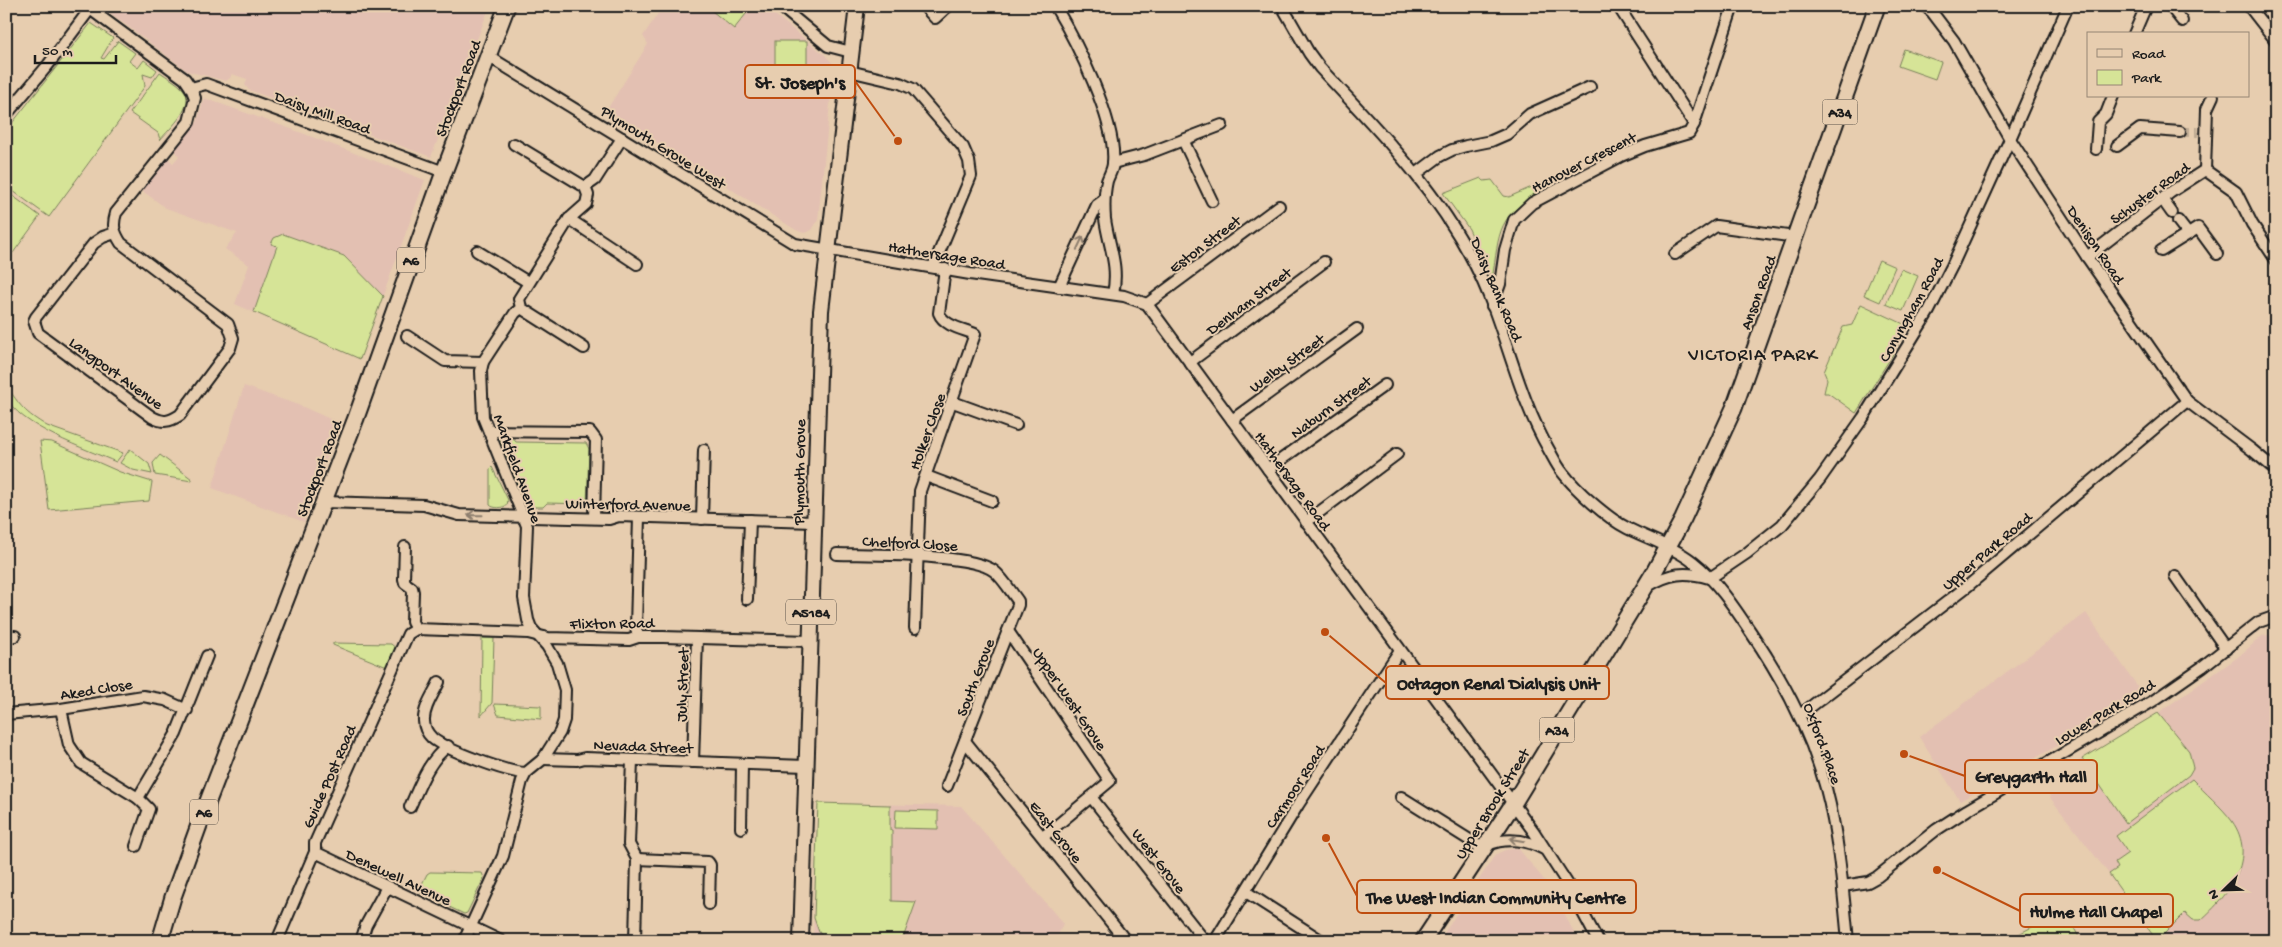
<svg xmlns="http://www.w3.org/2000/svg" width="2282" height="947" font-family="'Gochi Hand',sans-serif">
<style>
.built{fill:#e3c0b2}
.green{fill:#d6e497;stroke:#79805a}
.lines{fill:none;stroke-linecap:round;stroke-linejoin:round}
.minor-tunnel{stroke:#beaa92;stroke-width:10;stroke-dasharray:10 5;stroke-linecap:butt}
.minor-casing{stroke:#1c1c1c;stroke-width:14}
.major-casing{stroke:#1c1c1c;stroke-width:18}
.highway-casing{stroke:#1c1c1c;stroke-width:19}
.minor{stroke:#e7cdaf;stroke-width:10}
.major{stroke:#e7cdaf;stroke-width:14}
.highway{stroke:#e7cdaf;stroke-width:15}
.oneway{stroke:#8c7d6d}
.labels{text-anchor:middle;stroke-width:4;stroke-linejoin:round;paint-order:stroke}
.shield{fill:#e7cdaf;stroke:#595148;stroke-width:1}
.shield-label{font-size:15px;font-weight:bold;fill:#1c1c1c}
.street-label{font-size:16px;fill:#1c1c1c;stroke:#e7cdaf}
.quarter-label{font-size:19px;letter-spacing:1px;fill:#1c1c1c;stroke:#e7cdaf}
.leader{fill:none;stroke:#bf4d0f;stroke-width:2}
.callout-dot{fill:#bf4d0f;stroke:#e7cdaf;stroke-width:2}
.callout{fill:#e7cdaf;stroke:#bf4d0f;stroke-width:2}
.callout-label{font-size:18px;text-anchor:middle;font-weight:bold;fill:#1c1c1c}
</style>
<rect width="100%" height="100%" fill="#e7cdaf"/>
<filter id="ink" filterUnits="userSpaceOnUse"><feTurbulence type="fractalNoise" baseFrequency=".02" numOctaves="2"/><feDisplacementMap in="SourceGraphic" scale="10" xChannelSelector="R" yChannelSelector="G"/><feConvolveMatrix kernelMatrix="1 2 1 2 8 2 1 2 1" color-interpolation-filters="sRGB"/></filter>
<g filter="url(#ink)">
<g class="built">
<polygon points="101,6 490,6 431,157 249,90 245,85 247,79 232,74 230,78 226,81 187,71"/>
<polygon points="663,6 764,6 825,55 834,65 818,220 812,230 804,233 796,230 606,111 648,44 643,36"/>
<polygon points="204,98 294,130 425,180 360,359 235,304 249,265 225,249 237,233 166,208 141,190 168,158 173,163 179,156 174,150 197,122"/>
<polygon points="244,386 301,406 339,423 304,522 212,488"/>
<polygon points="2086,613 2143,694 2097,723 1960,801 1919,737"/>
<polygon points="2268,635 2274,638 2276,643 2276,840 2268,847 2276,868 2276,936 2271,941 2157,941 2109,874 2051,799 2049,794 2051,783 2056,775 2158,713 2238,657 2262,636"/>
<polygon points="818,803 961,806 1063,923 1056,941 813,941"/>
<polygon points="1518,848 1554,892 1578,941 1439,941 1495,855 1505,850"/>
</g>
<g class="green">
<polygon points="706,6 747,6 750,9 734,29"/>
<polygon points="91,23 113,38 101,58 104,59 118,41 135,53 129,61 138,68 144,60 157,70 152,77 143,74 145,86 49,217 6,186 6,131"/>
<rect x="775" y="41" width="32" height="39"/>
<polygon points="1904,49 1941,62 1935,79 1898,66"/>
<path d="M160 72C167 77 177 82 183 89 197 105 170 128 160 140L158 133 130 113Z"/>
<path d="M1481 178 1484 181 1492 180 1504 196 1509 197 1541 183 1545 191C1496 215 1500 230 1492 280L1469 229 1443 193Z"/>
<polygon points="6,191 40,216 13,253 6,247"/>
<polygon points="283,234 344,256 383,296 360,359 254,312 277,246 271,244 274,238"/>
<polygon points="1879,260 1895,267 1880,302 1864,295"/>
<polygon points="1901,269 1918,276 1903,311 1886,304"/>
<polygon points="1861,304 1908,326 1893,354 1856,413 1828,393 1824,393 1827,379 1824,372 1843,327 1852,325"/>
<path d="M6 385C21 407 24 412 47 426L123 453 116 462C89 450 17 426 6 396 5 393 6 388 6 385Z"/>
<polygon points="502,437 512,437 516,442 586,443 589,449 587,504 547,503 543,507 527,507 500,442"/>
<polygon points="40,441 52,442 120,472 152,482 149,501 49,510"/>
<polygon points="130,449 149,464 152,474 133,470 120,463"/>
<polygon points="160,455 192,479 192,481 155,475 153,463"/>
<path d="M492 467 508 500 507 505C503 508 494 509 490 505V469Z"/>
<polygon points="482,638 494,638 492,703 481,716"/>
<polygon points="333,643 391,644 397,649 387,667 333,645"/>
<polygon points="494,704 541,706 541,719 498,715"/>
<polygon points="2158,713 2189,751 2193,768 2189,775 2126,823 2082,759"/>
<path d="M2192 779C2205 793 2221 806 2232 821 2258 858 2229 895 2201 920H2193L2185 913 2157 941 2109 874 2118 868 2115 862 2128 853 2116 836Z"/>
<polygon points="818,803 890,805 890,830 892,830 892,901 916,902 902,941 826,941 819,932 814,918"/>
<polygon points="896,810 938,811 938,829 895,828"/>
<polygon points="430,872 482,873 484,878 467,913 464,914 420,893 419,890 427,874"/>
<polygon points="2059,895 2063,900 2060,902 2081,941 2005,941 2036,925 2030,911"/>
</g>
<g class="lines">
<polyline class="minor-tunnel" points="2180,132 2198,132"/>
<g class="minor-casing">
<g id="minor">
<path d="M86 6 185 79 191 88 195 98 189 122 116 213C112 226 114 232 121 243L228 324 233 338 230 348 180 415C169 422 163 423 152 417L38 333 34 321 36 317 94 243 103 237 115 233"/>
<polyline points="780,6 828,46 851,52"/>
<polyline points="924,6 935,18 948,6"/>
<path d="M1055 6C1076 41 1117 122 1113 163 1113 169 1109 175 1107 181 1104 194 1104 206 1105 219 1109 247 1119 265 1113 294"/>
<path d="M1282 6 1309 53 1320 68C1377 129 1435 187 1474 263 1505 323 1515 391 1549 450 1553 457 1557 466 1563 473 1577 491 1606 517 1627 528 1649 539 1674 547 1693 562 1716 580 1734 607 1750 631 1789 688 1821 751 1833 820 1841 860 1844 900 1848 941"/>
<polyline points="1618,6 1694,124"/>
<polyline points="1925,6 1932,12 1954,41 2010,139 2087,257 2187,401 2252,450 2276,470"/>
<polyline points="2170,6 2182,21"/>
<polyline points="2252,6 2251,9 2276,41"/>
<polyline points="2134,34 2146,6"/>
<polyline points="488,56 795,244 970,274 1124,296 1147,304 1534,832 1567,883 1598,941"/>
<polyline points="849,71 900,83 913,89 963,147 969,161 971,176 933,267"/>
<polyline points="191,88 206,84 444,172"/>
<polyline points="6,115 48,65 90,9"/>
<polyline points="1183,140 1212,201"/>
<polyline points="514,144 585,187"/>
<polyline points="2117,146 2140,129 2180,132"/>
<polyline points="2096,149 2098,122 2106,114 2113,96"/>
<polyline points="1113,163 1144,155 1222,125"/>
<polyline points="2205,170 2236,192 2252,224 2276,260"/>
<polyline points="2205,170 2207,109 2213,96"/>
<polyline points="1416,174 1440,156 1452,150 1466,146 1491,141 1507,134 1530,114 1590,87"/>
<polyline points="2162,199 2172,213"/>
<polyline points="569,219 637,264"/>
<polyline points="2178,221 2188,234"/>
<polyline points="477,251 528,282"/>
<polyline points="2161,251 2198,228 2217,254"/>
<polyline points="1675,254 1716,226 1795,237"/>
<polyline points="2087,257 2171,192 2205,170"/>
<polyline points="1059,287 1097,205 1104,200"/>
<polyline points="1147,304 1279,206"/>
<polyline points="1492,306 1500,284 1505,250 1514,220 1532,203 1621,156 1645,146 1689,133 1694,124 1733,6"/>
<polyline points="521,308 584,348"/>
<polyline points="407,336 445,361 483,362"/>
<polyline points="1190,362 1324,262"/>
<polyline points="953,402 1016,425"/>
<polyline points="1232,420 1357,329"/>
<polyline points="489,431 590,432 596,440 594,518"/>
<polyline points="1268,469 1385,385"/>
<polyline points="926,476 992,501"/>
<polyline points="323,502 424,505 459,515 609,519 619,516 814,522"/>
<polyline points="702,519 704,450"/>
<polyline points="1306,522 1397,454"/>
<polyline points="405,547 404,579 405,583 412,588 413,592 412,622 416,629"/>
<path d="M837 554C870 555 971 553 994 571 1003 578 1011 592 1018 601V605L947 786"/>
<polyline points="2175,576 2226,649"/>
<polyline points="1710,578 1747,553 1782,525 1820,479 1863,418 1929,311 1952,266 2010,139 2068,6"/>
<path d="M1648 586C1669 573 1685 571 1709 578"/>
<polyline points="747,599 750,520"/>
<path d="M915 628 920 491 975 334C963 329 944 326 939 313L945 269"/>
<polyline points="416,629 528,633 548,638 629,640 638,637 663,637 810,641"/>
<polyline points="1008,631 1110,781 1043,837"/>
<polyline points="6,637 15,636"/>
<polyline points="638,637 636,627 639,517"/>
<path d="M439 682C434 693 423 708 424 721 424 728 428 734 432 738 446 750 508 773 526 773"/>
<polyline points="61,709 69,745 81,763 138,798"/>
<polyline points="6,714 61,709 143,696 165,700 187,710"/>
<polyline points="1800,715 1969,585 2187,401"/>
<polyline points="965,741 1126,941"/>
<polyline points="543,759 577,760 585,758 806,766"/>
<polyline points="632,760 629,844 637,859 635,941"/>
<polyline points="693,762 697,638"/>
<polyline points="1091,797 1205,941"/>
<polyline points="1401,797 1484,849"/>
<path d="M410 807C420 785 428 761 448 746"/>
<polyline points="741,828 742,765"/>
<path d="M1487 845C1507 837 1525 839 1544 849"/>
<polyline points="136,846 149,809 138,798 176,734 207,656"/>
<polyline points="315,852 501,941"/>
<polyline points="637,859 708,862 710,865 709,904"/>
<polyline points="1843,886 1868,882 1877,877 1936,830 1967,810 2153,701 2202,667 2259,622 2276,616"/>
<polyline points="1246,892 1322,941"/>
<polyline points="277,941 315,852 315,843 408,634 416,629"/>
<polyline points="361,941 366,925 387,887"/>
<polyline points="464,941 503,856 522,781 526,773 543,759 560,732 564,720 565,690 557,663 547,646 531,628 528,620 524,598 527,526 483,417 481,371 483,362 515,313 521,308 519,299 569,219 586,204 588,195 585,187 595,180 622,138"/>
<polyline points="1215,941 1298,805 1400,650"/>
</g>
</g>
<g class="major-casing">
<polyline id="major" points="801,941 821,311 857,6"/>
</g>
<g class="highway-casing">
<g id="highway">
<polyline points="160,941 173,897 203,814 356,418 444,172 507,6"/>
<polyline points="1423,941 1513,804 1653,574 1683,519 1734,408 1877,6"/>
</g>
</g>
<use href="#minor" class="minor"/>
<use href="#major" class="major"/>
<use href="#highway" class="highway"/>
</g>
<defs><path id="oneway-shaft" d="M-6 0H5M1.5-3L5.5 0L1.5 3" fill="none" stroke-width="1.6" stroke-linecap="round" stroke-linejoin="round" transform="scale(1.25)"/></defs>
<g class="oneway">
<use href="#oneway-shaft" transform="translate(1080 243) rotate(-65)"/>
<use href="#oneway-shaft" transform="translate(475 515) rotate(-179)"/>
<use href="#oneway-shaft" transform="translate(1517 840) rotate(-171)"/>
</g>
</g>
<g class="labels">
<g class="shield">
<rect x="1822.5" y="99.5" width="35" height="25" rx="4"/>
<rect x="397" y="247.5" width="28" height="25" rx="4"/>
<rect x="786" y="599.5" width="50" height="25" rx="4"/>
<rect x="1539.5" y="717.5" width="35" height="25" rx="4"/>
<rect x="190" y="799.5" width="28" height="25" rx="4"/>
</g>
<g class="shield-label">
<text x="1840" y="117">A34</text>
<text x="411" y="265">A6</text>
<text x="811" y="617">A5184</text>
<text x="1557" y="735">A34</text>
<text x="204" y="817">A6</text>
</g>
<g class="street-label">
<text transform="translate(457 88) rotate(-69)" y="6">Stockport Road</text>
<text transform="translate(323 111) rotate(20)" y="6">Daisy Mill Road</text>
<text transform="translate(664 146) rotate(32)" y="6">Plymouth Grove West</text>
<text transform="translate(1583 161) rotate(-27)" y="6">Hanover Crescent</text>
<text transform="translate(2149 192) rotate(-36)" y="6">Schuster Road</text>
<text transform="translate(1204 243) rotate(-37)" y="6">Eston Street</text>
<text transform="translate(2097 244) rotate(56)" y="6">Denison Road</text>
<text transform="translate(947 254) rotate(9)" y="6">Hathersage Road</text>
<text transform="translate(1498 289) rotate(67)" y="6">Daisy Bank Road</text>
<text transform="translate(1757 292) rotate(-70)" y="6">Anson Road</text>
<text transform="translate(1248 300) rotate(-37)" y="6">Denham Street</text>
<text transform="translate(1910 309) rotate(-61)" y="6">Conyngham Road</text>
<text transform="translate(1286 362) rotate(-36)" y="6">Welby Street</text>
<text transform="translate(117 372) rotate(36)" y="6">Langport Avenue</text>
<text transform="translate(1330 406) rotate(-36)" y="6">Naburn Street</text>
<text transform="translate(926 431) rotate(-70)" y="6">Holker Close</text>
<text transform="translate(318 468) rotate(-69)" y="6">Stockport Road</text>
<text transform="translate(519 468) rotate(70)" y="6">Markfield Avenue</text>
<text transform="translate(798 472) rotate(-89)" y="6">Plymouth Grove</text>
<text transform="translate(1294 480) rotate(54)" y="6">Hathersage Road</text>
<text transform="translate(628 503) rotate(1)" y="6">Winterford Avenue</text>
<text transform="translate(910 542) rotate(3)" y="6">Chelford Close</text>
<text transform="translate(1986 550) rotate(-40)" y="6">Upper Park Road</text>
<text transform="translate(612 622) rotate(-1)" y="6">Flixton Road</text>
<text transform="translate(974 677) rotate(-69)" y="6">South Grove</text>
<text transform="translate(681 685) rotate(-88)" y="6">July Street</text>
<text transform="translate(96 688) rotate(-9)" y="6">Aked Close</text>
<text transform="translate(1071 698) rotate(56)" y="6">Upper West Grove</text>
<text transform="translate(2104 711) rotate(-31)" y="6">Lower Park Road</text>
<text transform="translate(1824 743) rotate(70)" y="6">Oxford Place</text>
<text transform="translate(643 745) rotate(2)" y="6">Nevada Street</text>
<text transform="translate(328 776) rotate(-66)" y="6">Guide Post Road</text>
<text transform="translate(1294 786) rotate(-57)" y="6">Carmoor Road</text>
<text transform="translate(1491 803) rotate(-58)" y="6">Upper Brook Street</text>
<text transform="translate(1057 831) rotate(51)" y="6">East Grove</text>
<text transform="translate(1160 860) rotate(52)" y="6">West Grove</text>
<text transform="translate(399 876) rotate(25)" y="6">Denewell Avenue</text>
</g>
<g class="quarter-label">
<text x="1753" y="360">VICTORIA PARK</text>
</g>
</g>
<path class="leader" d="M898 141L855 81M1325 632L1386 683M1904 754L1965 776M1326 838L1357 896M1937 870L2020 911"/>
<g class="callout-dot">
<circle cx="898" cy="141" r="5"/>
<circle cx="1325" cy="632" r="5"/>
<circle cx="1904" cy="754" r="5"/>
<circle cx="1326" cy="838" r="5"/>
<circle cx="1937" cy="870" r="5"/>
</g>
<g class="callout">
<rect x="745" y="65" width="110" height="33" rx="5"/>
<rect x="1386" y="666" width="223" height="33" rx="5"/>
<rect x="1965" y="760" width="132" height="33" rx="5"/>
<rect x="1357" y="880" width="279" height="33" rx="5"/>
<rect x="2020" y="894" width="153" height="33" rx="5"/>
</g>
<g class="callout-label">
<text x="800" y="88">St. Joseph's</text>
<text x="1498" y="689">Octagon Renal Dialysis Unit</text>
<text x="2031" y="782">Greygarth Hall</text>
<text x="1496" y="903">The West Indian Community Centre</text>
<text x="2096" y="917">Hulme Hall Chapel</text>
</g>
<rect width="2282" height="947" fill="none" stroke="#e7cdaf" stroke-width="25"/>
<rect x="12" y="12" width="2257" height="922" fill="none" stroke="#1c1c1c" stroke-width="2" filter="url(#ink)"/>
<rect x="2087" y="32" width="162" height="65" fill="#e7cdaf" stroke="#968674"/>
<rect x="2097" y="49" width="25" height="8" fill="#e7cdaf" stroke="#968674"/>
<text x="2132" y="58" font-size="15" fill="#1c1c1c">Road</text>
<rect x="2097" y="70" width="25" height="15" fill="#d6e497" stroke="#968674"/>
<text x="2132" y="82" font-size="15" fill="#1c1c1c">Park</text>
<g transform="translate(2224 890) rotate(247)" stroke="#e7cdaf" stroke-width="4" paint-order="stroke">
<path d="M0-4L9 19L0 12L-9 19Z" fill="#1c1c1c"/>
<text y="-8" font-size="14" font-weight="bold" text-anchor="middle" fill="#1c1c1c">N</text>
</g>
<path d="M35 55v8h81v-8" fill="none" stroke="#1c1c1c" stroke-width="2.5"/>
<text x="42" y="55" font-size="15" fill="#1c1c1c" stroke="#e7cdaf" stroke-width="4" paint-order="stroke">50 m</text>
</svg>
